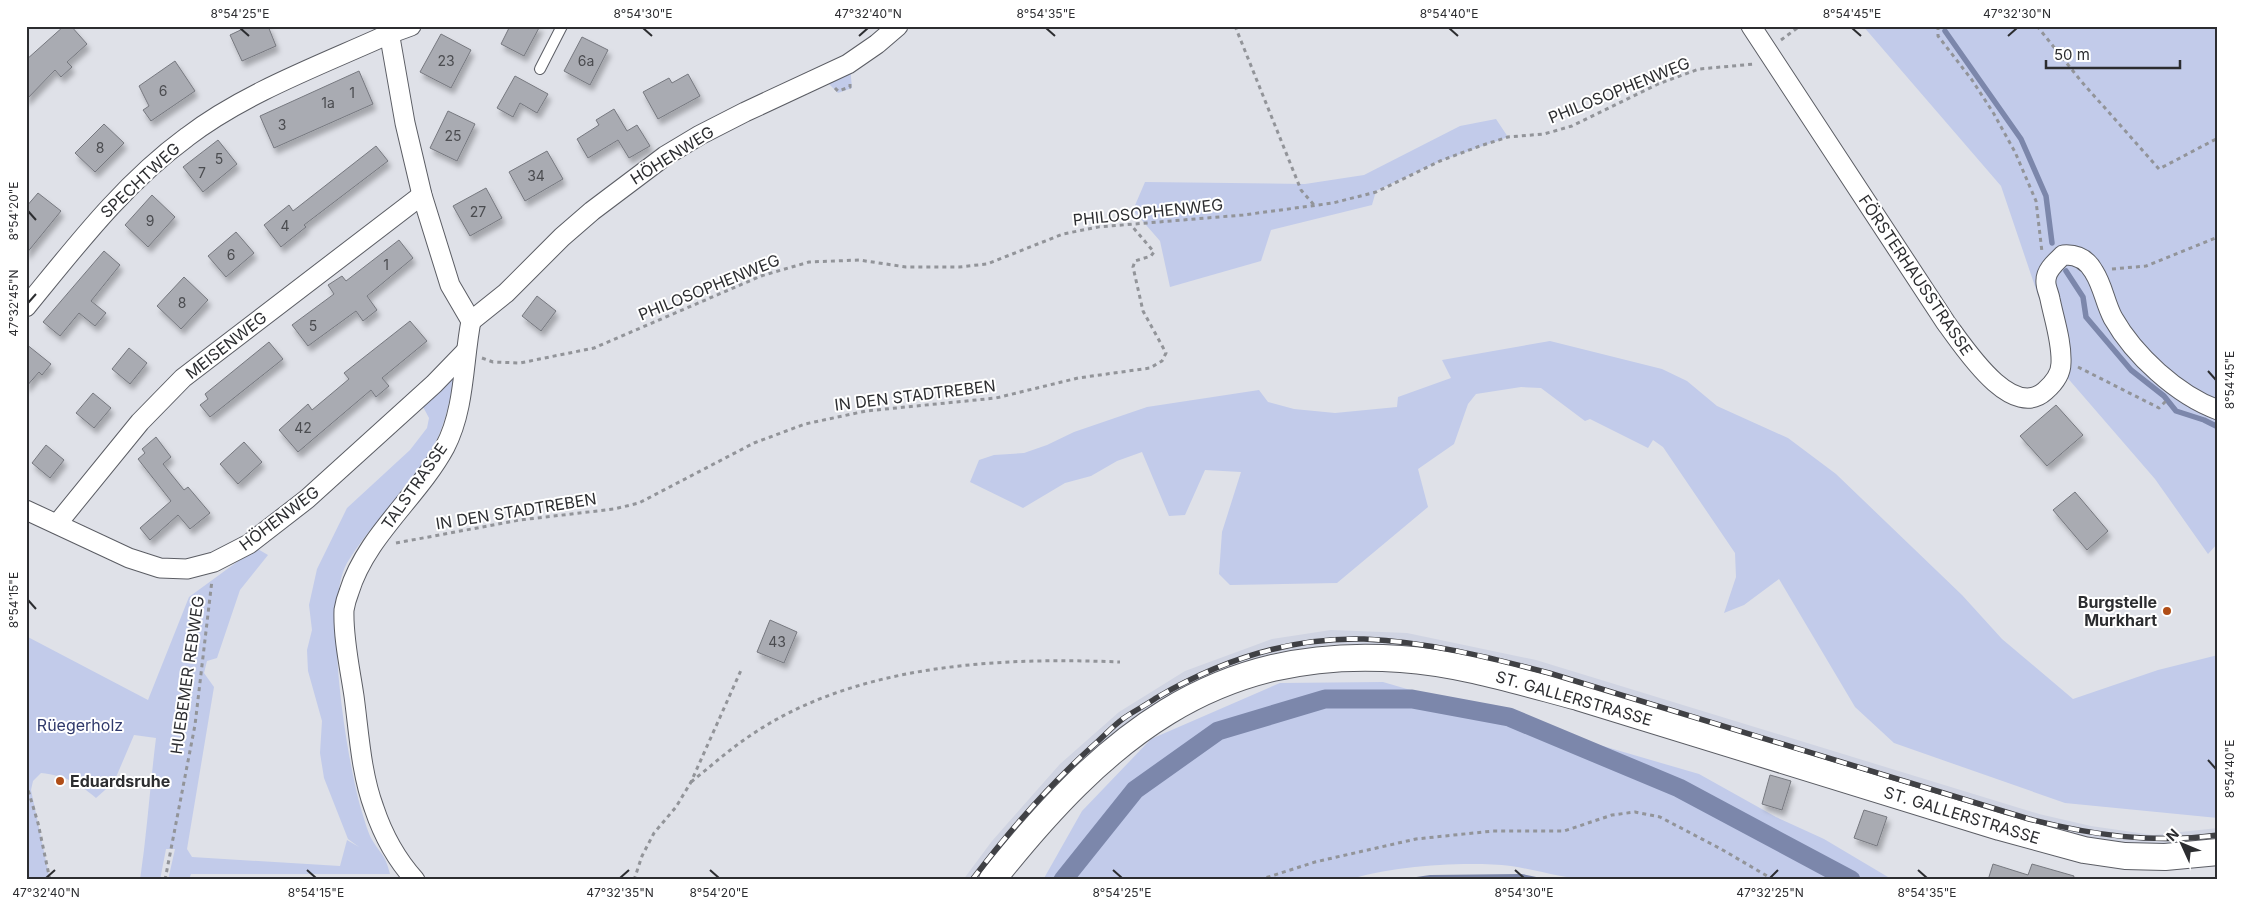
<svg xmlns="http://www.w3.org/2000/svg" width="2244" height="906" font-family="Inter,sans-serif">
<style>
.built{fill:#d0d4e2}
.green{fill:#c2cbea}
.water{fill:#7c87ab}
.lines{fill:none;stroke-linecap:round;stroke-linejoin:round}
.stream{stroke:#7c87ab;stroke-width:5.5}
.canal{stroke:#7c87ab;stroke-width:19}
.building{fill:#a9abb2;stroke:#76787f;filter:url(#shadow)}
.service-casing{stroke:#5b5d64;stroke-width:12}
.minor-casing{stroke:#5b5d64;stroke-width:21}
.secondary-casing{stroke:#5b5d64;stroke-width:28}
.path{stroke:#929499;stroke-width:3;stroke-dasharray:4 4;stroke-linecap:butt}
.service{stroke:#fff;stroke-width:10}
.minor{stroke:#fff;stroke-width:19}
.secondary{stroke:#fff;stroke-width:26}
.rail-casing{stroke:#404145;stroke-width:5.5}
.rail{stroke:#fff;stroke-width:4;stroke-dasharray:11;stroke-linecap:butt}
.ticks{fill:none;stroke:#2c2d30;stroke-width:2}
.poi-dot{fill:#b04d16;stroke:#fff;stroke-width:2}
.labels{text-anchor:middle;stroke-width:4;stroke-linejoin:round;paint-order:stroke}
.number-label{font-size:14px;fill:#4b4c50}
.street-label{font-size:16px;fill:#2c2d30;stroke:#fff}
.poi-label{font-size:16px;font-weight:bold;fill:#2c2d30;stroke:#fff;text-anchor:end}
.park-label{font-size:16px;fill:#2f396b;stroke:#fff}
.neatline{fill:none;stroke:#2c2d30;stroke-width:2}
.ticks-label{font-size:12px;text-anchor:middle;fill:#2c2d30}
</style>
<defs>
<filter id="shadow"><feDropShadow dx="3" dy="5.5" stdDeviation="2.5" flood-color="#0004"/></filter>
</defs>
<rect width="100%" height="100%" fill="#dfe1e8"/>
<polygon class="built" points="1331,630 1407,633 1536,660 2039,814 2091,826 2153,835 2218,828 2218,840 2188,846 2116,844 2075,837 1401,647 1360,644 1325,645 1277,653 1235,665 1192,683 1127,724 1072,770 1018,828 977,880 963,880 992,841 1060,764 1119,712 1185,671 1272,639"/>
<g class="green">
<polygon points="1863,26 2218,26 2218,543 2208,554 2155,479 2065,375 2001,186"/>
<polygon points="850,67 852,88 838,93 825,80"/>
<polygon points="1496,119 1508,137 1440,161 1376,191 1372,205 1271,230 1261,261 1170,287 1160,241 1133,210 1145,182 1305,184 1364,175 1460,126"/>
<polygon points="1550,341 1662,369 1687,381 1717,406 1788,438 1836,474 1962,595 2002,639 2073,699 2158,670 2218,655 2218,818 2065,803 1894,743 1855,707 1779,579 1744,605 1724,613 1736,577 1735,553 1663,447 1653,440 1648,448 1590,419 1585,421 1541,388 1521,387 1476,394 1468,404 1454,444 1418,469 1428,507 1337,583 1230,585 1219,574 1222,532 1241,472 1205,470 1185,515 1169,516 1142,452 1117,461 1091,476 1065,483 1023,508 970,482 979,460 994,455 1024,453 1047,445 1074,432 1147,407 1259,390 1268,402 1294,409 1335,413 1397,407 1398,397 1451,378 1442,360"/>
<path d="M456 368C452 387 449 408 442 427 424 478 374 517 347 563 322 607 347 760 361 809 364 818 367 830 371 838 380 854 385 853 390 874H191L189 880H168L175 849H166L160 880H140C147 833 150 786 156 738L134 735 114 782 96 798C77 782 66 776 41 773L33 781 31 790 50 880H26V636L148 700 189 597 256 548 268 555 240 590 217 658 207 661 204 673 214 687 187 849 192 857 340 866 347 840 359 847 348 839 324 778 320 753 322 721 308 671 307 650 312 630 309 605 317 569 347 508 410 450 427 428 429 418 421 403Z"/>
<path d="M1383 682 1699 774 1776 817 1824 839 1893 880C1793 880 1693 883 1593 880 1565 879 1538 870 1511 866 1465 861 1392 866 1348 880H1043L1082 811 1151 739 1280 683Z"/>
</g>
<polygon class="water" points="1522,874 1551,880 1396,880 1430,875"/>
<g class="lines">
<g class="stream">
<polyline points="1945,31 2021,139 2046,196 2052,243"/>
<polyline points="2066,271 2083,297 2086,317 2131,370 2164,396 2176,411 2204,420 2218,427"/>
</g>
<polyline class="canal" points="1063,880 1135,790 1218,731 1325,699 1412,699 1509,717 1679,788 1851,880"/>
</g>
<g class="building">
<polygon points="64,26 71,26 87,44 67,62 72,67 61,77 55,70 26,100 26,60"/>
<polygon points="249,26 268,26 276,46 242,61 230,35"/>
<polygon points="510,26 540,26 524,56 501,44"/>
<polygon points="441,34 471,50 451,88 420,72"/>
<polygon points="582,37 608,50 590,85 564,71"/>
<polygon points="175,61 195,91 151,121 143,110 149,106 139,86"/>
<polygon points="359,71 373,104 274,148 260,116"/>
<polygon points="688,74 700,96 658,119 643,92 669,78 672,83"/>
<polygon points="515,76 548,94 537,113 520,103 513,117 497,108"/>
<polygon points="614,109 627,131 637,125 650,146 629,158 618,140 588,158 577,139 599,125 596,120"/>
<polygon points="448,111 475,124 457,161 430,148"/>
<polygon points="104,124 124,143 95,172 75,153"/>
<polygon points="218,140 237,164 203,192 183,167"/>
<polygon points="376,146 388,161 304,225 306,227 281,247 264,225 289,205 293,211"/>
<polygon points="547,151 563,179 525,201 509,172"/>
<polygon points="486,188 502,218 470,236 453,206"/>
<polygon points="38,193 61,211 26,254 26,207"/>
<polygon points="152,195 175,217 148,247 125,225"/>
<polygon points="236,232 254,253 226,277 208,256"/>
<polygon points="399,240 413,258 367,296 377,310 363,321 356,311 308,346 292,325 334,294 328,285 342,276 346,281"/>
<polygon points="104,251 120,265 91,301 106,313 95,326 79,313 60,336 43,322"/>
<polygon points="184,277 208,300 181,329 157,306"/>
<polygon points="537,296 556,311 541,331 522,316"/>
<polygon points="410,321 427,341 382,378 389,386 376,397 371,390 298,452 279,430 308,404 312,410 349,379 344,373"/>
<polygon points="269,342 283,359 210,417 200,405 208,399 205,394"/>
<polygon points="26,344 51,364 42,375 39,372 26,387"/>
<polygon points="129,348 147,363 130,384 112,369"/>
<polygon points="93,393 111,408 94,428 76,413"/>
<polygon points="2056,405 2083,435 2047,466 2020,436"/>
<polygon points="156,437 171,457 163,464 184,490 188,487 210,513 190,529 178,515 150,540 140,528 171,501 138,459 145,453 142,449"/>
<polygon points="244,442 262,462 238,484 220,464"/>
<polygon points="46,445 64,460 50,478 32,463"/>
<polygon points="2075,492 2108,531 2087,550 2053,510"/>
<polygon points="770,620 797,632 784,663 757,652"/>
<polygon points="1770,775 1791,781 1782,810 1762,804"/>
<polygon points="1864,810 1887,817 1877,846 1854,838"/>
<polygon points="1993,864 2028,875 2032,864 2074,876 2073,880 1988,880"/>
</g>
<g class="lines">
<g class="service-casing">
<polyline id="service" points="540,69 562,26"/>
</g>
<g class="minor-casing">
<g id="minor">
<path d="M388 26 405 123 422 195 450 285 471 321C463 362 465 409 445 447 418 497 366 536 349 592 347 597 345 604 344 610 343 638 350 669 354 696 359 733 361 773 374 808 383 835 396 859 415 880"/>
<path d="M1751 26 1946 323C1962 344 2011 422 2045 391 2053 384 2061 374 2061 363 2062 342 2054 319 2050 299 2049 293 2045 286 2046 280 2046 270 2056 262 2063 255 2076 254 2087 259 2094 272 2103 286 2105 303 2113 318 2134 355 2177 395 2218 410"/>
<path d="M26 307C76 246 123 184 187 137 244 93 323 64 389 34L411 26"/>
<polyline points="471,321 506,293 562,237 592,211 665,156 700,135 745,112 848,64 877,44 898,26"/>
<polyline points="26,510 129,558 160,568 187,569 214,562 249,544 307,499 434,384 465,352"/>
<polyline points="57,524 140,422 183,378 422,195"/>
</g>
</g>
<g class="secondary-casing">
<path id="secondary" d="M992 880C1103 740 1212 645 1401 659 1461 663 1521 682 1578 697L2000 827 2084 850 2125 856 2165 857 2218 852"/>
</g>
<g class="path">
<polyline points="1235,26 1301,190 1314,205"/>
<polyline points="1938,26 1938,36 1972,80 1994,114 2015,152 2036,201 2042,252"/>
<polyline points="2037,26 2081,81 2159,169 2218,138"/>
<polyline points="1781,40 1800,26"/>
<polyline points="835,88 838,91 850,87 850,82"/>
<polyline points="2112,269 2146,266 2218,237"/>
<polyline points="482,358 493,362 520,363 594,348 761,276 809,262 859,260 906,267 959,267 987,264 1063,234 1098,227 1243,215 1333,203 1376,192 1440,161 1480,146 1508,137 1544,134 1572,126 1658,84 1699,69 1755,64"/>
<polyline points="2078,367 2159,408 2167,400"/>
<polyline points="396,543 520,520 614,509 639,503 754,443 805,424 866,411 996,398 1078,378 1150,368 1162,361 1166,353 1143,311 1133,267 1135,261 1151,256 1154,252 1131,225"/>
<path d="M691 782C711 766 730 749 751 735 856 664 998 657 1120 662"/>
<polyline points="26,783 38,823 50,880"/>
<polyline points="165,880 195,725 212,580"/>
<polyline points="634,880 642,856 654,833 676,807 691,782 742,668"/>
<polyline points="1259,880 1315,862 1416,839 1493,831 1564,831 1612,815 1635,812 1660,817 1721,849 1774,880"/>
</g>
<use href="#service" class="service"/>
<use href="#minor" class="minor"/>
<use href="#secondary" class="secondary"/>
<g class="rail-casing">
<path id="rail" d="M972 880C1009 831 1050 784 1096 743 1105 735 1114 725 1124 718 1134 711 1146 705 1156 698 1219 661 1290 637 1364 639 1428 642 1488 657 1549 673L2029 819C2092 835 2152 844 2218 835"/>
</g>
<use href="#rail" class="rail"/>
</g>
<path class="ticks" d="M240 28 249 36M643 28 652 36M1046 28 1055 36M1449 28 1458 36M1852 28 1861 36M859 36 868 28M2008 36 2017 28M28 211 36 220M28 303 36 294M2208 371 2216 380M28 600 36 609M2208 760 2216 769M307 870 316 878M710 870 719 878M1113 870 1122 878M1515 870 1524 878M1918 870 1927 878M46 878 55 870M620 878 629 870M1770 878 1778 870"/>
<g class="poi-dot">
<circle cx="2167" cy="611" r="5"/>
<circle cx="60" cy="781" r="5"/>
</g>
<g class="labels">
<g class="number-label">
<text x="446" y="66">23</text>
<text x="586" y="66">6a</text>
<text x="163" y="96">6</text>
<text x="352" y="98">1</text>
<text x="328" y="108">1a</text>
<text x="282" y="130">3</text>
<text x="453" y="141">25</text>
<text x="100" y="153">8</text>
<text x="219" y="164">5</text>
<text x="202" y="178">7</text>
<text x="536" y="181">34</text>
<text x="478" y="217">27</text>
<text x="150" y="226">9</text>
<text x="285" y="231">4</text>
<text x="231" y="260">6</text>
<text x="386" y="270">1</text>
<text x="182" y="308">8</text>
<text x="313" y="331">5</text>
<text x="303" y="433">42</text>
<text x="777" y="647">43</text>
</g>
<g class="street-label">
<text transform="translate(1619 90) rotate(-22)" y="6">PHILOSOPHENWEG</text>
<text transform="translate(672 155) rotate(-32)" y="6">HÖHENWEG</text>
<text transform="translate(140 180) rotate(-43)" y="6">SPECHTWEG</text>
<text transform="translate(1148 212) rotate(-6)" y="6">PHILOSOPHENWEG</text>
<text transform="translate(1916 275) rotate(56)" y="6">FÖRSTERHAUSSTRASSE</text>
<text transform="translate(709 287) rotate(-22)" y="6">PHILOSOPHENWEG</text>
<text transform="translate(226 345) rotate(-38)" y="6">MEISENWEG</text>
<text transform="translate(915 395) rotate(-7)" y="6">IN DEN STADTREBEN</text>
<text transform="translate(414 486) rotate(-55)" y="6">TALSTRASSE</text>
<text transform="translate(516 511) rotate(-9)" y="6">IN DEN STADTREBEN</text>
<text transform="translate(279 518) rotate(-37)" y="6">HÖHENWEG</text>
<text transform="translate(187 675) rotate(-82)" y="6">HUEBEMER REBWEG</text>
<text transform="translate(1574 698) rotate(16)" y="6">ST. GALLERSTRASSE</text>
<text transform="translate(1962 815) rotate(17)" y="6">ST. GALLERSTRASSE</text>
</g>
<g class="poi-label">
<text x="2157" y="608">Burgstelle<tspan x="2157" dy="18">Murkhart</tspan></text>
<text x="70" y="787" text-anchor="start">Eduardsruhe</text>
</g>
<g class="park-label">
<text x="80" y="731">Rüegerholz</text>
</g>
</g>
<rect width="2244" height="906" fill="none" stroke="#ffffff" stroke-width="55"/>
<g transform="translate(2182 844) rotate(314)" stroke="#ffffff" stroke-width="4" paint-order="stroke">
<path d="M0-4L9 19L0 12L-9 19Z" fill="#2c2d30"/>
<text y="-8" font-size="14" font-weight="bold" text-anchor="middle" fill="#2c2d30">N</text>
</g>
<path d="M2046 60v8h134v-8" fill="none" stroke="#2c2d30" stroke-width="2.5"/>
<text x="2054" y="60" font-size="15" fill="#2c2d30" stroke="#ffffff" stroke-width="4" paint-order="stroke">50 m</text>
<rect x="28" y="28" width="2188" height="850" class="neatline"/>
<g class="ticks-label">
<text x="240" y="18">8°54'25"E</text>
<text x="643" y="18">8°54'30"E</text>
<text x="868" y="18">47°32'40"N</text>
<text x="1046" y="18">8°54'35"E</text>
<text x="1449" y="18">8°54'40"E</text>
<text x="1852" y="18">8°54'45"E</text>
<text x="2017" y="18">47°32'30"N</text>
<text transform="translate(14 211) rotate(-90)" y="4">8°54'20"E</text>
<text transform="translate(14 303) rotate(-90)" y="4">47°32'45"N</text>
<text transform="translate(2230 380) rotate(-90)" y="4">8°54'45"E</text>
<text transform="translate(14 600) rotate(-90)" y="4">8°54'15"E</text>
<text transform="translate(2230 769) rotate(-90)" y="4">8°54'40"E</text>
<text x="46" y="897">47°32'40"N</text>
<text x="316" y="897">8°54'15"E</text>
<text x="620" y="897">47°32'35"N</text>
<text x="719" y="897">8°54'20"E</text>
<text x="1122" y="897">8°54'25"E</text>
<text x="1524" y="897">8°54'30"E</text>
<text x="1770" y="897">47°32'25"N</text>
<text x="1927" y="897">8°54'35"E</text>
</g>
</svg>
